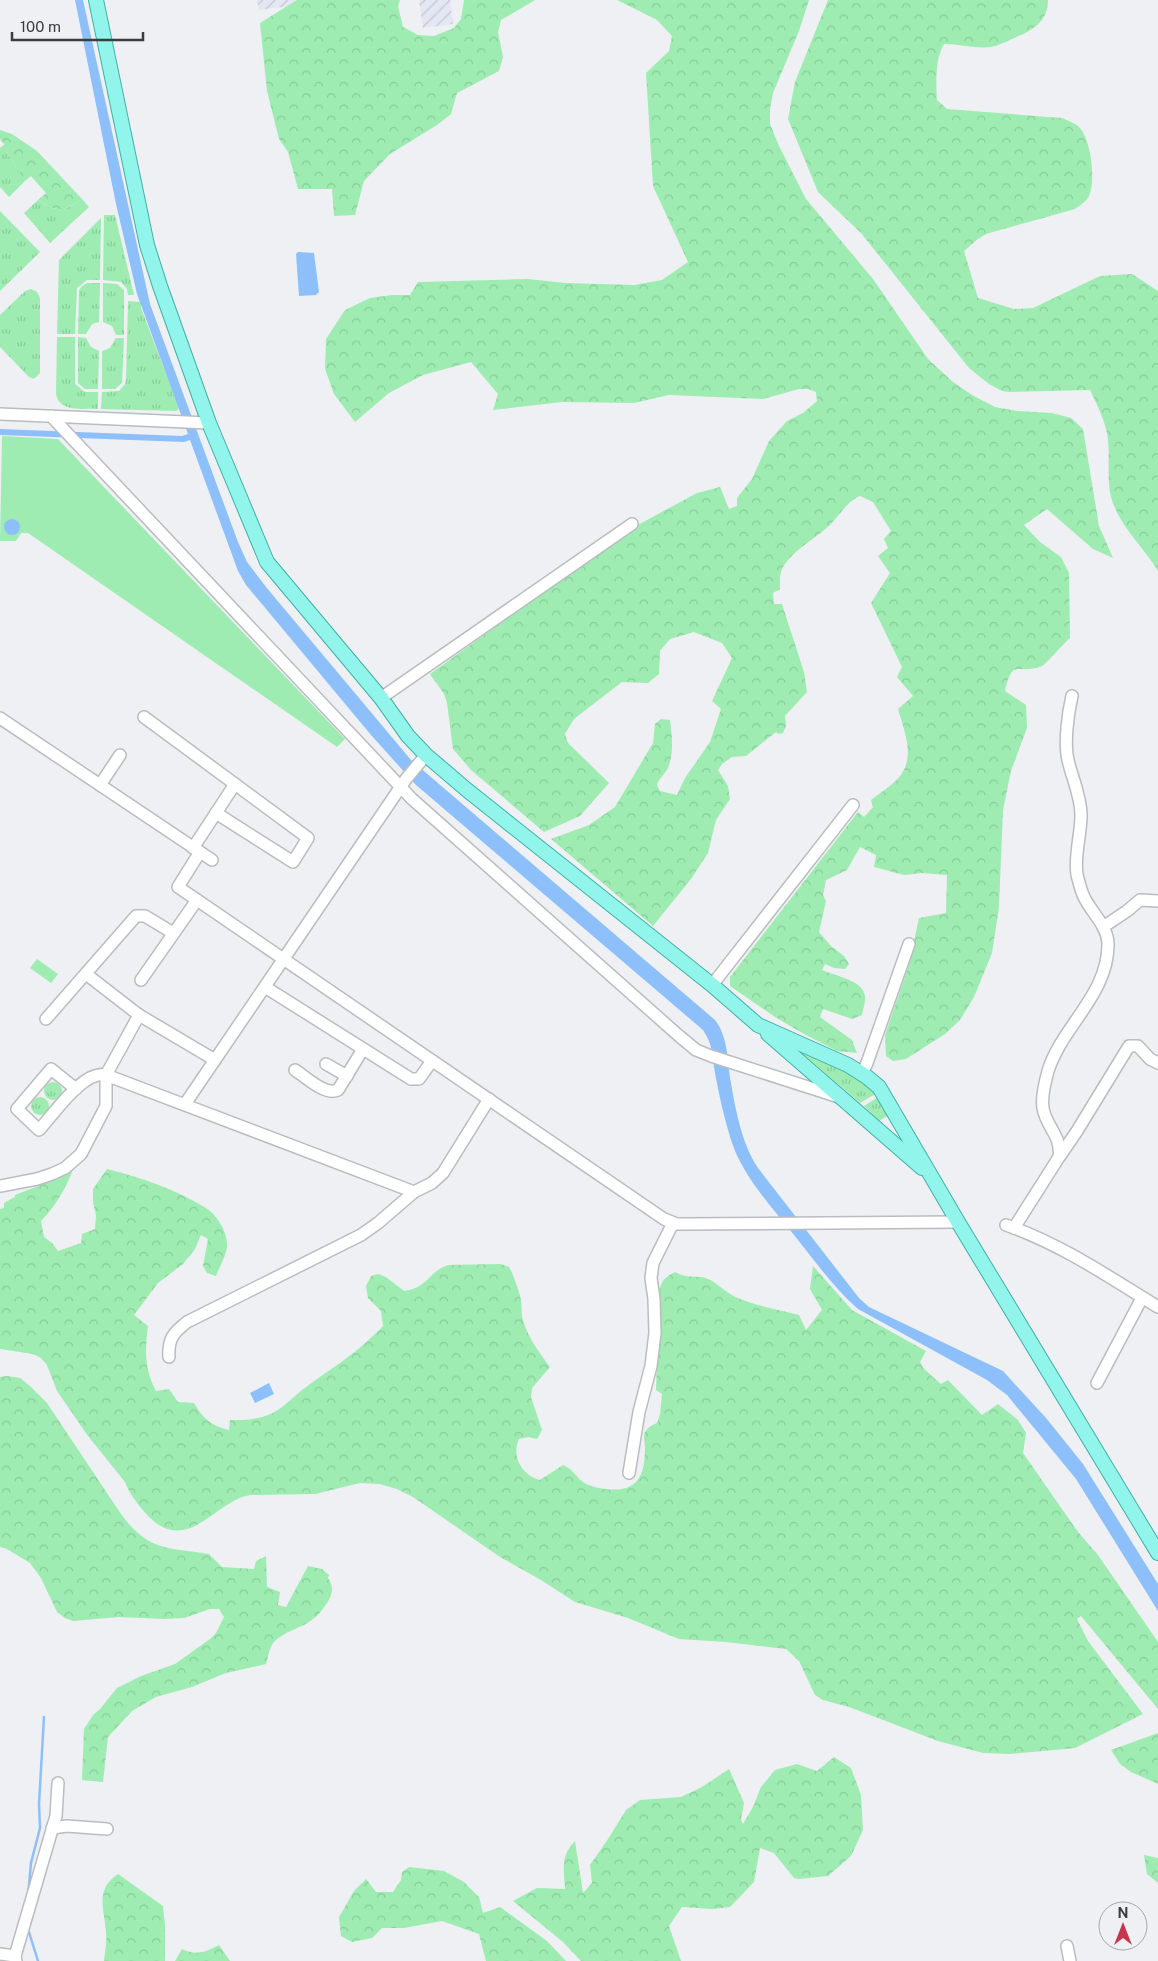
<svg xmlns="http://www.w3.org/2000/svg" width="1158" height="1961" font-family="'Public Sans',sans-serif">
<style>
.industrial{fill:url(#industrial-furrows)}
.grass{fill:url(#grass-tufts)}
.forest{fill:url(#forest-crowns)}
.park{fill:#9eecb2}
.water{fill:#8dc0fa}
.lines{fill:none;stroke-linecap:round;stroke-linejoin:round}
.stream{stroke:#8dc0fa;stroke-width:2.5}
.minor-casing{stroke:#babcc0;stroke-width:14}
.major-casing{stroke:#43b0a6;stroke-width:16}
.minor{stroke:#fff;stroke-width:11}
.major{stroke:#91f5eb;stroke-width:14}
</style>
<defs>
<pattern id="industrial-furrows" width="10" height="10" patternUnits="userSpaceOnUse" patternTransform="scale(1.25)"><rect width="10" height="10" fill="#e3e7f3"/><path d="M-1 1l2-2M0 10L10 0M9 11l2-2" fill="none" stroke="#c4c7d1"/></pattern>
<pattern id="grass-tufts" width="24" height="20" patternUnits="userSpaceOnUse" patternTransform="scale(1.25)"><rect width="24" height="20" fill="#9eecb2"/><path d="M3 7l-1-3M5 7V3M7 7l1-3M15 17l-1-3M17 17v-4M19 17l1-3" fill="none" stroke="#89cb9a"/></pattern>
<pattern id="forest-crowns" width="20" height="18" patternUnits="userSpaceOnUse" patternTransform="scale(1.25)"><rect width="20" height="18" fill="#9eecb2"/><path d="M2 6a3 3 0 1 1 6 0M12 15a3 3 0 1 1 6 0" fill="none" stroke="#89cb9a"/></pattern>
</defs>
<rect width="100%" height="100%" fill="#eef0f4"/>
<g class="industrial">
<polygon points="257,0 336,0 259,10"/>
<polygon points="419,0 450,0 453,24 423,28"/>
</g>
<g class="grass">
<polygon points="5,144 6,151 25,181 9,197 0,187 0,148"/>
<path d="M82 199 89 207 50 243 24 213 38 200C57 212 63 213 82 199Z"/>
<polygon points="0,211 40,252 0,291"/>
<polygon points="104,215 115,215 134,295 128,295 127,289 121,282 103,280"/>
<polygon points="101,218 100,280 87,280 77,288 75,334 57,334 59,260"/>
<polygon points="87,283 100,283 99,322 92,324 86,334 78,334 79,291 81,287"/>
<polygon points="103,283 117,284 124,290 124,335 116,335 112,326 103,322"/>
<polygon points="31,289 37,292 40,298 40,373 34,379 29,377 0,347 0,315 25,291"/>
<polygon points="128,301 141,302 141,308 179,408 177,411 101,409 102,392 119,391 125,384 126,380"/>
<path d="M57 337H75V384L85 392H98V409C82 408 60 413 56 394Z"/>
<polygon points="78,337 86,338 91,347 99,351 98,389 85,389 78,383"/>
<polygon points="116,338 124,338 122,383 115,389 102,389 102,351 110,348"/>
<polygon points="801,1050 846,1069 877,1093 860,1103 800,1051"/>
<circle cx="53" cy="1091" r="9"/>
<polygon points="880,1096 889,1115 879,1121 864,1106"/>
<circle cx="40" cy="1106" r="9"/>
</g>
<g class="forest">
<polygon points="297,0 400,0 398,6 403,27 418,35 434,36 454,28 461,19 464,0 535,0 501,20 498,32 503,57 499,71 457,93 451,114 437,125 390,154 364,181 355,215 334,216 332,189 298,189 288,152 279,139 267,91 260,23"/>
<path d="M617 0H809L799 31 773 93 770 109V124L779 146 806 199 873 279 928 359 953 382 972 395 995 407 1017 411 1052 413 1071 418 1083 429 1099 526 1113 558 1093 549 1047 509 1024 525 1040 542 1061 557 1069 573 1070 638C1064 643 1046 664 1042 666 1018 676 1013 656 1005 691L1026 705 1027 728 1011 771 1003 810 999 907 992 953 974 997 960 1020 945 1034 906 1059 893 1061 886 1056 885 1035 909 965 919 918 946 913 947 875 922 873 904 875 874 867 876 855 860 847 847 870 826 880 823 895 826 901 819 932 831 946 844 956 849 964 845 969 834 968 825 964 822 970C835 976 863 980 865 996 866 1001 863 1009 862 1015L852 1019 823 1009 820 1017 852 1040 857 1053 837 1051 804 1034 775 1017 730 986V977L858 812 864 817 873 807 871 800C880 793 894 784 901 775 915 755 904 730 898 709L913 696 897 677 902 667 871 603 890 573 878 556 888 548 884 539 891 531 873 502 860 496C846 502 840 515 830 525 815 539 794 549 783 567 779 574 780 582 780 589L773 593 774 604H782L804 672 807 692 785 716 786 726 783 733 779 734 776 732 746 756 732 757 722 764 718 770 728 786 730 799 716 820 708 853 691 879 653 926 551 839 589 825 615 807 653 743 655 724 661 719 670 720C672 734 674 755 668 768 665 774 659 778 657 785L660 791 677 795 685 778 710 742 721 709 712 701 732 658 722 643 694 632 670 639 660 651 659 674 648 683 622 682 574 719 565 734 568 743 609 783 580 816 544 832 471 770 453 749 447 703 444 694 430 674 634 527 697 493 720 487 729 509 737 506V498L752 479 769 441 787 421 803 413 817 401 816 392 808 389H799L763 399 669 395 634 403 562 402 493 410 498 394 471 362 423 375 389 393 355 422 334 394 325 369 326 339 345 310 370 298 392 295H410L418 282 528 279 565 283 634 285 662 280 688 262 653 186 646 73 669 51 672 36 657 20Z"/>
<path d="M828 0H1048C1048 23 1031 31 1012 39 1005 42 998 46 991 47 975 49 960 44 944 44 935 59 936 83 937 100L947 109 1062 118C1068 121 1075 123 1079 127 1091 139 1096 180 1089 196 1086 202 1080 205 1075 209L986 234 978 239 964 251 978 298 1014 309 1033 308 1100 276 1132 274 1158 291V571C1143 546 1119 526 1111 497 1106 476 1111 454 1107 433 1104 418 1096 403 1090 390L1009 392 1002 391 989 384 969 368 861 233 818 192 788 119 795 82Z"/>
<path d="M0 130 12 134 37 151 82 199C63 213 57 212 38 200L46 193 31 176 25 181 6 151 4 144 0 139Z"/>
<path d="M107 1169C140 1177 177 1190 206 1208 218 1216 228 1233 227 1247 226 1256 219 1268 216 1276L207 1273 203 1266 208 1239 201 1235 195 1249 183 1264 158 1283 134 1315 148 1326C145 1351 144 1368 156 1391L169 1389 178 1402 194 1403C202 1418 212 1426 229 1430L230 1420C242 1420 256 1420 268 1415 280 1411 292 1398 302 1390 330 1369 359 1352 383 1326L381 1311 368 1298 366 1286 371 1276 378 1274 386 1277 404 1291C428 1288 428 1272 448 1265L501 1264 509 1267C513 1273 520 1294 521 1300 522 1307 521 1313 523 1320 528 1338 539 1352 550 1367L532 1388 531 1397 542 1430 537 1439 528 1437 519 1439C511 1456 522 1476 540 1480L563 1465C573 1469 575 1476 583 1482 589 1486 598 1488 605 1489 638 1493 645 1476 645 1447 645 1443 643 1436 645 1432 648 1427 652 1425 657 1423L660 1414 662 1394 656 1390 659 1292C661 1281 665 1277 675 1272 690 1280 697 1274 708 1279 719 1284 727 1294 738 1298 757 1306 779 1310 799 1315L806 1330 822 1310 810 1289 813 1266 852 1310 926 1351 920 1362 924 1369 941 1384 948 1380 982 1415 998 1404 1018 1420 1026 1433 1023 1453 1078 1532 1098 1555 1158 1642V1709L1081 1616 1077 1619 1088 1641 1143 1714 1075 1748 1010 1754 983 1753 938 1741 849 1707 823 1700 815 1695 799 1661 786 1649 726 1642 679 1639 628 1618 575 1602 541 1580 500 1557 413 1497 397 1489 379 1484 360 1483 315 1494 250 1495C213 1502 189 1555 149 1517 139 1506 130 1495 125 1482L88 1436 57 1391 47 1365 41 1358 33 1354 0 1349V1209L4 1208V1203L15 1197V1195L53 1180 73 1170C65 1189 56 1206 41 1221L44 1237 52 1243 58 1251 81 1243 82 1234 95 1229 96 1215 93 1203V1189Z"/>
<path d="M7 1376 20 1378 30 1386 47 1403 121 1514C149 1552 167 1547 209 1554L222 1567 254 1569 256 1561 266 1556 267 1587 280 1592 278 1605 286 1607 308 1566 322 1569 329 1575 328 1578C334 1587 333 1593 327 1603 310 1629 298 1624 277 1639 269 1645 269 1655 266 1664L226 1673 192 1687 156 1697 132 1711 108 1737 103 1782 82 1780 84 1729 93 1715 100 1709 117 1688 141 1676 175 1664 210 1639 216 1633 224 1617 219 1609H210L184 1618 165 1619 119 1617 73 1621 65 1618 57 1612 41 1578 30 1563 7 1549 0 1547V1377Z"/>
<polygon points="1158,1733 1158,1784 1131,1772 1120,1764 1111,1750"/>
<path d="M834 1757 851 1768 861 1795 863 1830 851 1856 828 1876 799 1879 794 1878 774 1853 760 1848 754 1882 730 1907 712 1909 682 1907 669 1926 681 1961H581L563 1942 513 1901 537 1888 565 1889C564 1870 560 1856 575 1841L583 1893 592 1883 590 1865 608 1839 626 1810 640 1800 681 1797 702 1787 729 1769 744 1803 741 1820 743 1824 753 1807 761 1787 775 1770 797 1764 817 1771Z"/>
<polygon points="1144,1855 1158,1858 1158,1883 1147,1874"/>
<polygon points="409,1867 444,1871 464,1882 479,1897 483,1913 500,1907 547,1941 566,1961 486,1961 479,1934 442,1921 404,1928 382,1928 372,1938 352,1942 341,1936 339,1917 354,1891 366,1879 376,1892 393,1892 401,1880 402,1872"/>
<path d="M118 1874 163 1906 165 1926V1961H104C105 1952 107 1942 106 1933 105 1909 94 1890 118 1874Z"/>
<path d="M219 1945 230 1961H175L182 1949C196 1956 206 1952 219 1945Z"/>
</g>
<g class="park">
<polygon points="2,436 58,439 345,739 337,747 28,533 21,533 16,541 0,541"/>
<polygon points="37,959 58,974 51,983 30,968"/>
</g>
<g class="water">
<path d="M75 0H83L150 304 238 542 247 562 266 587 411 760 715 1020C729 1038 727 1063 731 1083 736 1112 742 1144 758 1168L859 1298 869 1307 1003 1371 1046 1418 1083 1464 1158 1584V1611L1076 1479 1007 1395 987 1380 858 1309C835 1289 817 1264 798 1240 774 1209 743 1178 731 1140 724 1118 719 1095 715 1073 712 1056 713 1044 703 1030L416 785 371 735 246 585 238 571 190 440 184 442 0 435V429L182 436 188 434 137 294 116 204Z"/>
<polygon points="298,252 314,253 319,292 316,295 299,296 296,254"/>
<circle cx="12" cy="527" r="8"/>
<polygon points="269,1383 274,1394 255,1403 250,1393"/>
</g>
<g class="lines">
<g class="stream">
<polyline points="28,1896 31,1863 40,1828 39,1804 44,1717"/>
<polyline points="28,1929 38,1961"/>
</g>
<g class="minor-casing">
<g id="minor">
<polyline points="0,414 209,423"/>
<polyline points="51,416 412,799 678,1035 696,1050 711,1056 839,1097"/>
<polyline points="381,698 632,524"/>
<polyline points="144,717 308,838 293,862 216,813"/>
<polyline points="0,718 212,860"/>
<polyline points="100,785 120,755"/>
<polyline points="193,848 235,784"/>
<polyline points="200,852 178,887 664,1219 677,1224 686,1224 958,1222"/>
<polyline points="1103,927 1127,911 1140,900 1158,901"/>
<polyline points="86,974 139,1015 215,1060"/>
<polyline points="141,980 197,900"/>
<polyline points="712,985 853,805"/>
<polyline points="265,987 411,1079 419,1079 432,1061"/>
<polyline points="46,1019 136,916 145,916 173,933"/>
<polyline points="326,1064 347,1076"/>
<path d="M295 1070C306 1077 325 1096 338 1090L363 1049"/>
<polyline points="862,1074 867,1063 909,944"/>
<path d="M76 1089 51 1069 17 1109 39 1130C54 1114 83 1070 106 1075L414 1192"/>
<polyline points="185,1104 406,779 426,755"/>
<polyline points="1060,1156 1077,1131 1129,1046 1138,1046 1150,1059 1158,1063"/>
<polyline points="0,1186 37,1179 52,1174 65,1168 81,1154 106,1106 106,1075 139,1015"/>
<path d="M1006 1225C1061 1244 1109 1277 1158 1307"/>
<path d="M1014 1228 1059 1157C1062 1136 1046 1127 1043 1108 1041 1097 1045 1082 1048 1071 1062 1026 1109 994 1108 943 1107 925 1091 912 1084 897 1081 891 1079 882 1077 875 1074 855 1081 835 1081 815 1081 796 1072 778 1068 760 1064 743 1068 713 1072 696"/>
<path d="M169 1357C168 1339 173 1333 187 1322L361 1235 378 1223 414 1192 432 1183 443 1173 489 1099"/>
<polyline points="1097,1383 1142,1298"/>
<polyline points="629,1473 639,1412 651,1366 655,1333 654,1299 651,1278 653,1263 673,1223"/>
<polyline points="52,1828 67,1826 107,1829"/>
<polyline points="1067,1946 1070,1961"/>
<polyline points="0,1954 15,1956"/>
<polyline points="16,1961 15,1956 56,1816 58,1783"/>
</g>
</g>
<g class="major-casing">
<g id="major">
<polyline points="96,0 147,245 160,286 209,423 267,562 381,698 408,736 426,755 467,790 712,985 758,1025 848,1065 867,1077 879,1087 958,1222 1158,1553"/>
<polyline points="768,1034 922,1168"/>
</g>
</g>
<use href="#minor" class="minor"/>
<use href="#major" class="major"/>
</g>
<g transform="translate(1123 1926)"><circle r="24" fill="#eef0f4" stroke="#a6a8ab"/>
<path d="M0-4L9 19L0 12L-9 19Z" fill="#c7364e"/>
<text y="-8" font-size="14" font-weight="bold" text-anchor="middle" fill="#3b3c3e">N</text>
</g>
<path d="M12 32v8h131v-8" fill="none" stroke="#3b3c3e" stroke-width="2.5"/>
<text x="20" y="32" font-size="15" fill="#3b3c3e" stroke="#eef0f4" stroke-width="4" paint-order="stroke">100 m</text>
</svg>
